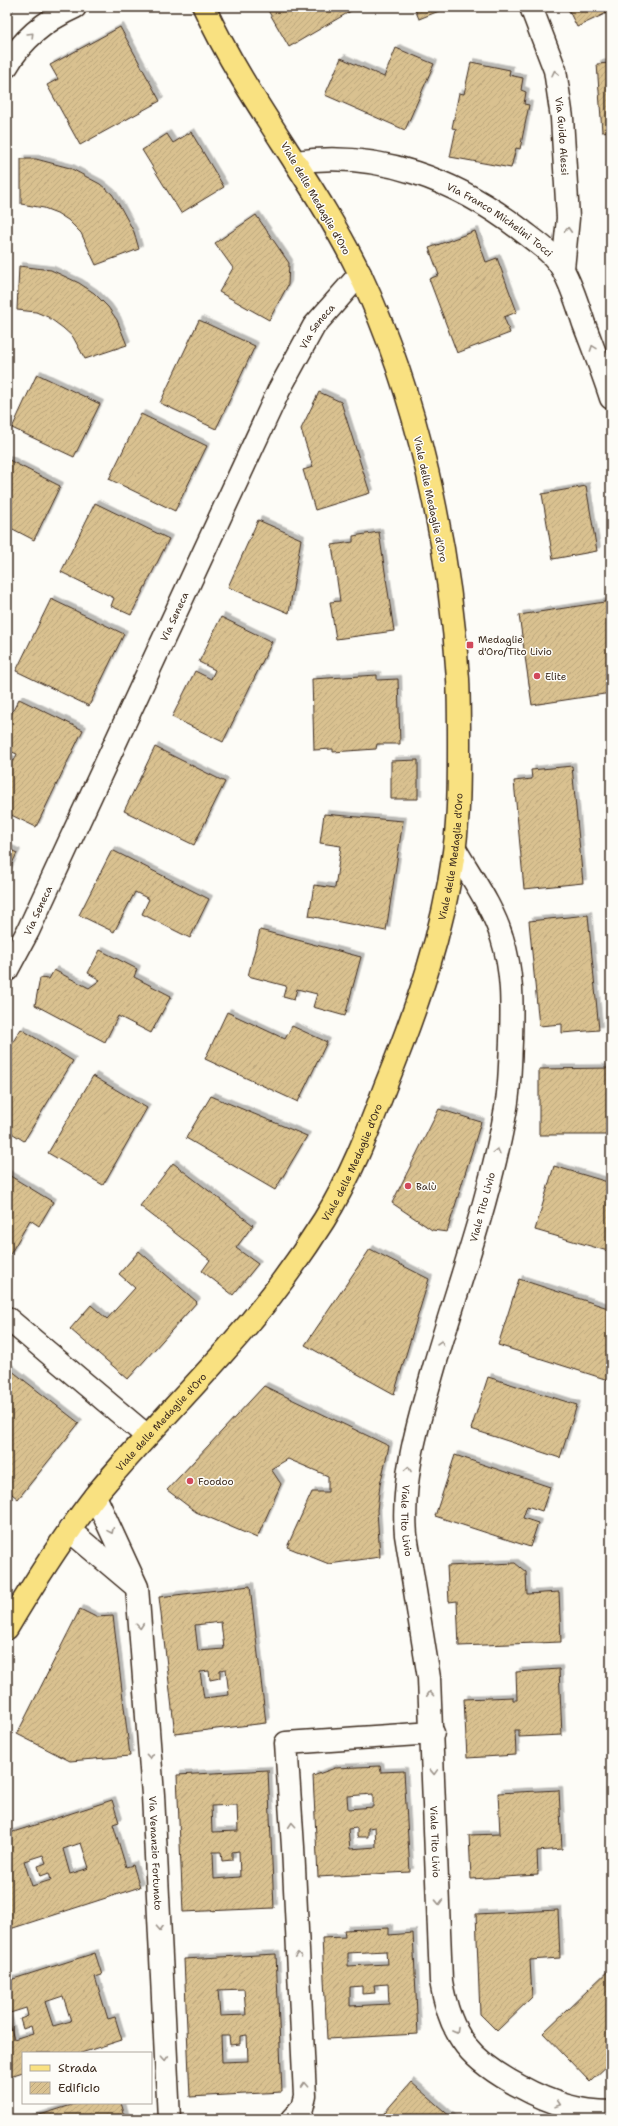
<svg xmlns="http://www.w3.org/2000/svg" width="618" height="2126" font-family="'Shantell Sans',sans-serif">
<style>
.building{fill:url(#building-hatch);stroke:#3b2a1e;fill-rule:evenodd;filter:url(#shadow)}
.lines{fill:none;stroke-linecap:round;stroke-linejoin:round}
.minor-casing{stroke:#3b2a1e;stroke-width:25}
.major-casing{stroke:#3b2a1e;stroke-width:25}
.minor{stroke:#fdfcf7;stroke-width:22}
.major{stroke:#f9e181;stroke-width:22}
.oneway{stroke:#9c938a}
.poi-dot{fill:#d1495b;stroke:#fdfcf7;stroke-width:1.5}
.labels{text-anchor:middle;stroke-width:3;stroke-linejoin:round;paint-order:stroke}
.street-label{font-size:10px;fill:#3b2a1e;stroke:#fdfcf7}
.poi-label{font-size:10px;fill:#3b2a1e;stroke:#fdfcf7;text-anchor:start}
</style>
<defs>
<pattern id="building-hatch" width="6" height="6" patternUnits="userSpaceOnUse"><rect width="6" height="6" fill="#d9c190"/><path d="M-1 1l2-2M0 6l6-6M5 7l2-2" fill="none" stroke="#bba67c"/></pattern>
<filter id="shadow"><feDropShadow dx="3.5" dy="-3.5" stdDeviation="0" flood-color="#0004"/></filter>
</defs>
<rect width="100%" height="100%" fill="#fdfcf7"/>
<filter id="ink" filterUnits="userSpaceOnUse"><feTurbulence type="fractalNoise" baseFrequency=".025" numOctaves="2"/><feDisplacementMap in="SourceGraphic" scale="8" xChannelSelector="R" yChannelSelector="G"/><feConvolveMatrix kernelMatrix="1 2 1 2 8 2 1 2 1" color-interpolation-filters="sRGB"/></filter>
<g filter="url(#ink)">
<g class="building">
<polygon points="7,7 13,8 7,17"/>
<polygon points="266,7 355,7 356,8 289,47"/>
<polygon points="414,7 449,7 419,19"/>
<polygon points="567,7 611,7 611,11 577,27"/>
<polygon points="120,27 160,101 80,145 47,85 58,79 50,65"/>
<polygon points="396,48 434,64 405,130 325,95 341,58 384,77"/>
<polygon points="471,62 510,70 509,75 523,78 521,90 526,92 524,104 529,105 520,149 516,148 511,168 450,157 456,129 452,128 459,93 464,94"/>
<polygon points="611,63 611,131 602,132 597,64"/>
<polygon points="191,132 224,187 181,213 142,150 167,134 173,143"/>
<polygon points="21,159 36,159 70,168 100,184 112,194 121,208 134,232 139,249 96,265 81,233 68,220 57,213 44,208 21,204"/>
<polygon points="611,190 611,217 609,191"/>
<polygon points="256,215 289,263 288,285 269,320 219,292 233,268 215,243"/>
<polygon points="475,231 486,262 497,258 517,312 504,317 510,333 457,353 429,279 439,275 429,248"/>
<polygon points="19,266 51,270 79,283 94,293 108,307 117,320 127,345 85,359 73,337 63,328 48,317 36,312 17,310"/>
<polygon points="199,320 255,346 216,429 160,403"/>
<polygon points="37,374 100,404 74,457 12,428"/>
<polygon points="319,392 341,402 370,493 315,510 303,470 313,467 301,429"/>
<polygon points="141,414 207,446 175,511 109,479"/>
<polygon points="7,459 60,486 34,540 7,526"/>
<polygon points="586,486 597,551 553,559 542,494"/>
<polygon points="95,503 169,539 131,615 111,606 114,598 61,572"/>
<polygon points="258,520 301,539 289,613 228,587"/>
<polygon points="379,532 394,631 336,639 330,602 340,601 332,545 353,542 353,536"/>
<polygon points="51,599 124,634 89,706 16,671"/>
<polygon points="611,601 611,693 532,705 519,615"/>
<polygon points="221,617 272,642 223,742 172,717 195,671 211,679 215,670 199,662"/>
<polygon points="377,675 377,680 398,679 400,744 377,744 376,749 333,752 333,749 314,750 312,679"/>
<polygon points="19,699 83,730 36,827 7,813 7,758 14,761 17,754 7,750 7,722"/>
<polygon points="155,747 225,782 194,845 124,811"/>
<polygon points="418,760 418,799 391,799 391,761"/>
<polygon points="572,766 583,883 524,889 514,781 532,779 531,770"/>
<polygon points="324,814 403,821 386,931 309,916 314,885 335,888 341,846 320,843"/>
<polygon points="7,848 17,853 7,874"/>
<polygon points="112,850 209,899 190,938 142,914 149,899 135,892 114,932 79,915"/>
<polygon points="588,915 599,1030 562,1033 562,1024 539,1026 529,921"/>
<polygon points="260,930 361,957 345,1016 313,1007 317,994 297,989 294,1000 283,997 286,986 248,976"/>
<polygon points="100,950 137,969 134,977 171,996 151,1033 118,1016 105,1042 35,1005 40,978 49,979 54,970 89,988 100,980 88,973"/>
<polygon points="227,1012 285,1039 292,1026 327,1042 298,1102 205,1059"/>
<polygon points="21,1029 73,1061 24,1141 7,1130 7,1051"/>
<polygon points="611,1068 611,1135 539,1135 539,1069"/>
<polygon points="93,1076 147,1108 103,1185 48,1153"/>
<polygon points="211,1096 307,1136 275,1190 186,1138"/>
<polygon points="439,1109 481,1122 447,1232 432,1230 392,1203"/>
<polygon points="173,1163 253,1225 236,1248 258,1264 233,1295 202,1271 210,1260 140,1206"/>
<polygon points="554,1166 611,1183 611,1252 535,1230"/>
<polygon points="7,1174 53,1202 39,1226 30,1220 8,1258"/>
<polygon points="370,1249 429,1279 394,1394 305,1345"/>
<polygon points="139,1251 197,1302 128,1379 70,1329 91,1305 107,1319 135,1288 119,1274"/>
<polygon points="519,1279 611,1309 611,1370 608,1380 498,1345"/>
<polygon points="7,1367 79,1423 18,1499 7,1490"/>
<polygon points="488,1377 577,1405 560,1458 471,1429"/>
<polygon points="264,1386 389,1446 380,1485 377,1510 380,1557 329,1564 287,1547 312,1492 328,1492 328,1476 288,1459 271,1469 281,1484 257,1538 196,1512 167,1490"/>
<polygon points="455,1455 550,1487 542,1511 527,1506 523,1518 538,1523 530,1547 435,1516"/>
<polygon points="515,1563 526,1572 527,1594 559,1592 561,1642 459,1646 457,1601 449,1602 447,1566"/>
<path d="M250 1586 266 1723 175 1734 159 1597ZM221 1622 224 1649 198 1651 195 1625ZM226 1669 229 1695 204 1698 200 1672 209 1671 210 1680 220 1678V1670Z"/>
<polygon points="80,1609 96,1617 113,1616 130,1756 70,1761 17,1734"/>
<polygon points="559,1669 562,1735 519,1737 519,1730 515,1730 516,1755 467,1758 464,1699 513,1697 513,1700 517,1700 516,1672"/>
<path d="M380 1766 381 1772 404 1771 410 1872 318 1877 313 1776 335 1768ZM373 1794V1807L348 1809 347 1796ZM375 1827 376 1847 350 1849 348 1829 357 1828V1837H368V1828Z"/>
<path d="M268 1770 274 1908 183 1912 177 1775ZM237 1805 238 1831 212 1832 211 1806ZM239 1851 240 1877 214 1879 213 1852H221L222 1861 232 1860V1852Z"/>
<polygon points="559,1790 562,1849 537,1851 538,1875 471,1879 469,1835 500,1834 498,1793"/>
<path d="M112 1800 119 1822 113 1824 126 1867 133 1865 140 1887 7 1930V1834ZM81 1843 89 1868 70 1874 63 1849ZM43 1855 46 1863 38 1866 41 1876 49 1873 51 1880 32 1886 24 1861Z"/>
<polygon points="558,1910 560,1958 530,1960 532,1997 497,2031 480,2014 476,1914"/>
<path d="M389 1928V1935L413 1933 418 2034 327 2039 322 1938 345 1937 344 1930ZM386 1951 387 1964 348 1966V1953ZM388 1984 389 2004 350 2006V1987L362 1986V1994L375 1993 374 1985Z"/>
<path d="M95 1953 102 1975 95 1977 108 2019 115 2017 122 2040 81 2053H23V2072L7 2077V2015L14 2039 33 2033 31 2026 23 2029 20 2019 28 2016 26 2008 7 2014V1981ZM63 1996 71 2021 53 2026 45 2002Z"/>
<path d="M276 1954 282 2092 190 2097 184 1959ZM244 1989 246 2015 220 2016 218 1990ZM247 2035 248 2061 222 2062 221 2036H229L230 2045 240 2044V2036Z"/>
<polygon points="611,1968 611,2062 590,2082 543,2033"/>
<polygon points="411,2082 453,2119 379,2119"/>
<polygon points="78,2103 121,2103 126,2119 27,2119"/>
</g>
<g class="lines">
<g class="minor-casing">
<g id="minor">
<path id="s1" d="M531 7 555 70 562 118 568 218 563 269"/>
<path d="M7 66C23 38 46 20 75 7"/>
<path id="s2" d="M295 162C379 150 456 180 521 230 535 241 555 254 563 270 572 286 578 306 584 324 593 348 603 373 611 398"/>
<path id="s3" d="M455 849C471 877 493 907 502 938 513 972 512 1005 511 1041 510 1063 510 1086 506 1108 491 1195 460 1279 435 1364 419 1420 401 1476 406 1535L429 1678 441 1981C450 2037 471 2061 521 2087 550 2103 578 2112 611 2112"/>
<path id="s4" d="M7 970 28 931 279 390 314 326 360 274"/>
<polyline points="7,1318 147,1436"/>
<path id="s5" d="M95 1496 137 1587 153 1795 169 2119"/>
<polyline points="69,1530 133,1584"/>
<polyline points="292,2119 302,2108 305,2096 293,1847 286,1743 433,1733"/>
</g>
</g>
<g class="major-casing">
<g id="major">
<path id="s6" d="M7 1628C35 1581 64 1535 98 1492 139 1443 184 1398 226 1350 263 1309 295 1266 324 1220 350 1178 368 1132 385 1087 416 1011 443 934 454 852 459 816 459 779 459 743 459 722 459 700 458 679 450 546 417 395 360 274 315 181 247 101 204 7"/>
</g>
</g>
<use href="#minor" class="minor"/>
<use href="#major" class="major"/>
</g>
<defs><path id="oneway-chevron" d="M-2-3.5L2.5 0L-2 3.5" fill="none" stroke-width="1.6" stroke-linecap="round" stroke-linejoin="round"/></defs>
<g class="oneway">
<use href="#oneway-chevron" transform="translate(31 35) rotate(-45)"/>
<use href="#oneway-chevron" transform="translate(555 73) rotate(-103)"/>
<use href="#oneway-chevron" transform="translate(568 230) rotate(-87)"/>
<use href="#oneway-chevron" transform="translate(593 348) rotate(-110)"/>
<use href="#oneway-chevron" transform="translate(497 1151) rotate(-76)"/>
<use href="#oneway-chevron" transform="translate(441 1343) rotate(-74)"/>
<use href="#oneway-chevron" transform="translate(408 1469) rotate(-80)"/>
<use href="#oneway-chevron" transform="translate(111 1531) rotate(66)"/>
<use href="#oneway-chevron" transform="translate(140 1626) rotate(85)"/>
<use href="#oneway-chevron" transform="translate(430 1694) rotate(-94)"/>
<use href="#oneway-chevron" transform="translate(150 1756) rotate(86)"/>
<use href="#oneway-chevron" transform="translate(434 1772) rotate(88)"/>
<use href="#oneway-chevron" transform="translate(292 1825) rotate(-94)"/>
<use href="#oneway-chevron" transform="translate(439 1902) rotate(88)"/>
<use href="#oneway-chevron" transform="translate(160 1928) rotate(87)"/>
<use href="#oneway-chevron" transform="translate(298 1955) rotate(-93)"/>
<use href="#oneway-chevron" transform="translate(456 2030) rotate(61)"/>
<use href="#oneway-chevron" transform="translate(165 2058) rotate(87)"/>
<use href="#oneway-chevron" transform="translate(305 2085) rotate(-93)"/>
<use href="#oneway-chevron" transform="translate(558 2104) rotate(18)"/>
</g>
</g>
<g class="poi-dot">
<rect x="466" y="641" width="8" height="8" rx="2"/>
<circle cx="537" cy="676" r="4"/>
<circle cx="408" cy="1186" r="4"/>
<circle cx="190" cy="1481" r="4"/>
</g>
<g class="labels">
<g class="street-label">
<text dy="4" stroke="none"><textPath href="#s1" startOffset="134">Via Guido Alessi</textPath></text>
<text transform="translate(316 198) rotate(60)" y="4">Viale delle Medaglie d'Oro</text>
<text dy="4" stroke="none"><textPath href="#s2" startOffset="219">Via Franco Michelini Tocci</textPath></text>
<text dy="4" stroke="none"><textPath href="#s4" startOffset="715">Via Seneca</textPath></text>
<text transform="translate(431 499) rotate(78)" y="4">Viale delle Medaglie d'Oro</text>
<text dy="4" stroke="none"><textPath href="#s4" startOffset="391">Via Seneca</textPath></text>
<text dy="4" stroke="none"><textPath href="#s6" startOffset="905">Viale delle Medaglie d'Oro</textPath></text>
<text dy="4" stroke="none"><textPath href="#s4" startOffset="67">Via Seneca</textPath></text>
<text dy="4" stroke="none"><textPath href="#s6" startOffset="582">Viale delle Medaglie d'Oro</textPath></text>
<text transform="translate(482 1207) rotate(-75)" y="4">Viale Tito Livio</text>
<text dy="4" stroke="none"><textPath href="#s6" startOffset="258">Viale delle Medaglie d'Oro</textPath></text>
<text dy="4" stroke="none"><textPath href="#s3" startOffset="698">Viale Tito Livio</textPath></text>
<text dy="4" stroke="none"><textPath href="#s3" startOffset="1021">Viale Tito Livio</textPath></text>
<text dy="4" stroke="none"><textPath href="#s5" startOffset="367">Via Venanzio Fortunato</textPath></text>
</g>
<g class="poi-label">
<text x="478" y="643">Medaglie<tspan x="478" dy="12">d'Oro/Tito Livio</tspan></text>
<text x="545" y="680">Elite</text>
<text x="416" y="1190">Balù</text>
<text x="198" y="1485">Foodoo</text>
</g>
</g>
<rect width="618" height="2126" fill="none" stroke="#fdfcf7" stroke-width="24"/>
<rect x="12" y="12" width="594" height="2102" fill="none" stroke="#3b2a1e" stroke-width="1.5" filter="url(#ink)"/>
<rect x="22" y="2052" width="130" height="52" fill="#fdfcf7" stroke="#afa8a0"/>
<rect x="30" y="2065" width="20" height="6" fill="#f9e181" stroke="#afa8a0"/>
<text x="58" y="2072" font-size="12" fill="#3b2a1e">Strada</text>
<rect x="30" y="2082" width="20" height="12" fill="url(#building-hatch)" stroke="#afa8a0"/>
<text x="58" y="2092" font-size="12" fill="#3b2a1e">Edificio</text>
</svg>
